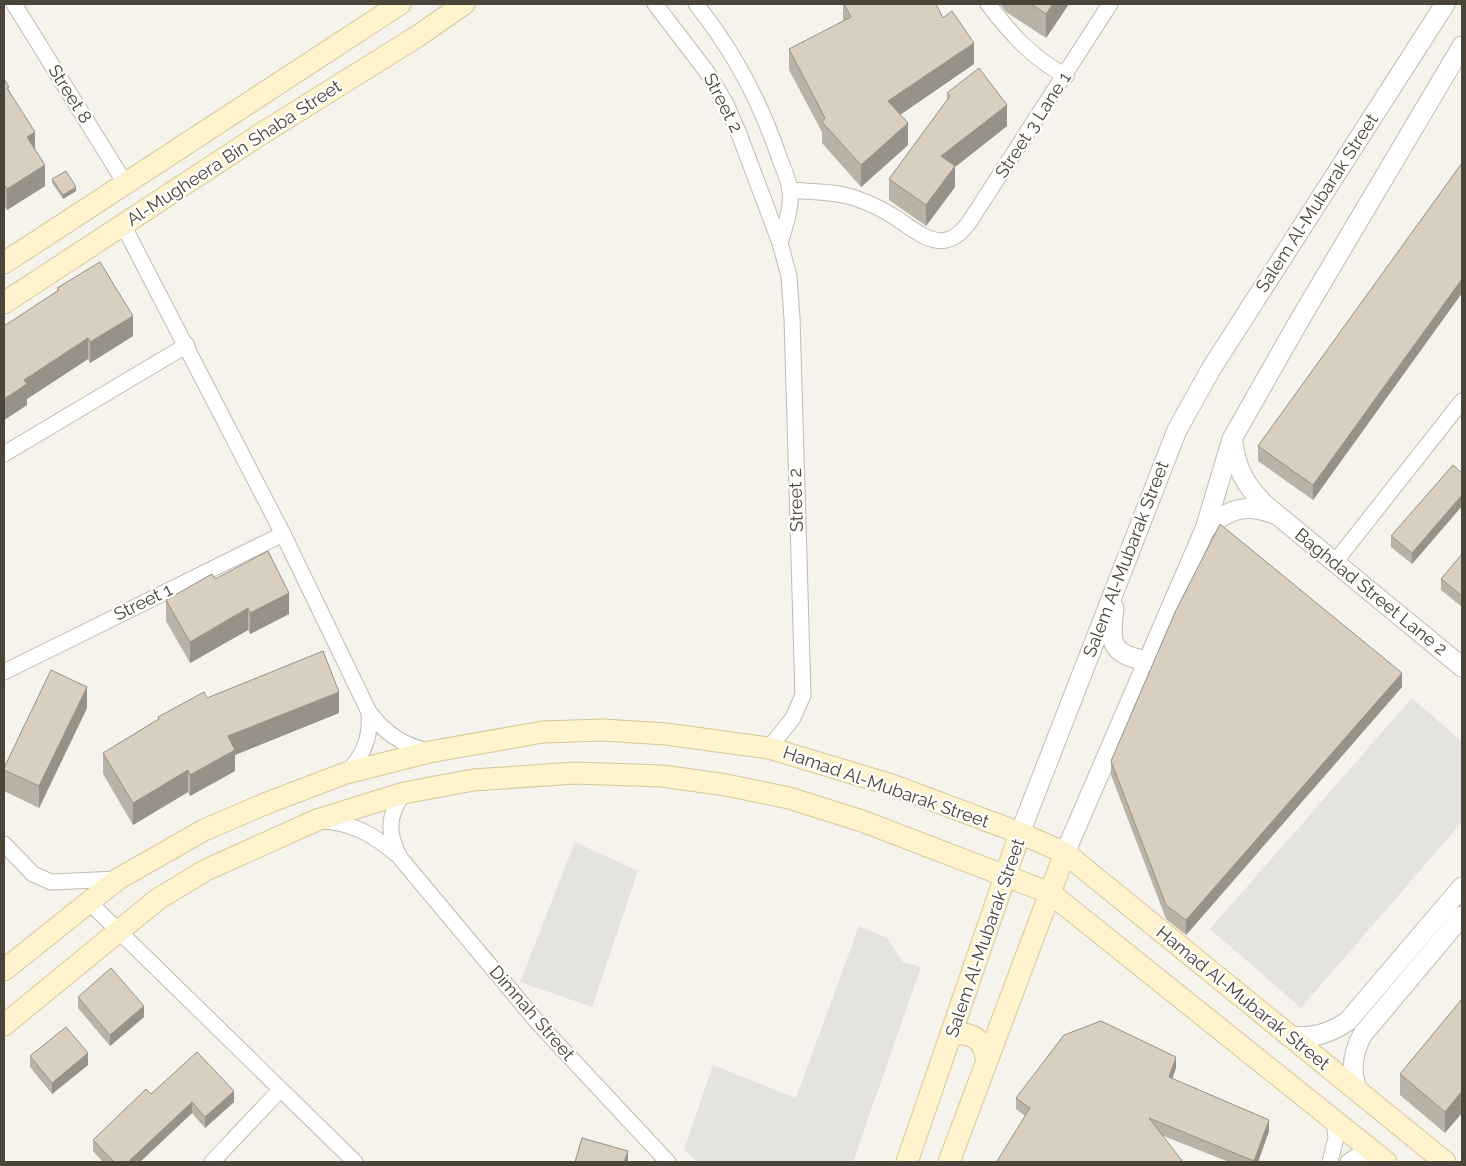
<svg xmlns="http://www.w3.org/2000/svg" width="1466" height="1166" font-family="Raleway,sans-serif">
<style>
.parking{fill:#e5e3e0}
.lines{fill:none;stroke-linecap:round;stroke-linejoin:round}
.minor-casing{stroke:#c2bbae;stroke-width:17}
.tertiary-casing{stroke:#c2bbae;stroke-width:21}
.secondary-casing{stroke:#d6c79b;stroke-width:23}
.minor{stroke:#fff;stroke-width:15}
.tertiary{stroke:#fff;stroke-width:19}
.secondary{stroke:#fff3cd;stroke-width:21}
.wall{fill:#bab2a6}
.shaded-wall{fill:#979187}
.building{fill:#d8cfc1;stroke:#979187}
.labels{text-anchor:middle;stroke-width:4.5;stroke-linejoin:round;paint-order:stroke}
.street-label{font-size:18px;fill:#4b4439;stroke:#fff}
</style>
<rect width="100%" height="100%" fill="#f6f3ec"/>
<g class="parking">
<polygon points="1412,698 1462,742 1462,822 1301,1008 1210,929"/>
<polygon points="575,842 638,871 592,1007 520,982"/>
<polygon points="859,926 887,938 903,962 921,967 853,1162 697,1162 684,1150 713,1065 796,1098"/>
</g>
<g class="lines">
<g class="minor-casing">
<g id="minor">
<polyline points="14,4 125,183"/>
<polyline points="655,4 707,72 725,102 739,134 780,243 789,276 792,318 803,695 793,718 769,748"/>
<path d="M696 4C733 50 759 99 778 154 782 166 789 179 790 191 792 208 785 226 780 243"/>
<path d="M988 4C1011 34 1032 58 1066 76"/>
<path d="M790 190C812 192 834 191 855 198 869 203 883 209 896 218 923 236 945 257 970 221L1110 4"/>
<path d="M123 225 283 534 369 712C385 733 402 745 428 751"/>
<polyline points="4,454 187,345"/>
<polyline points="1335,562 1462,401"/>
<polyline points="4,672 283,534"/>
<path d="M346 773C364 756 371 737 369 712"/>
<path d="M404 793C387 815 387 835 401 859L539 1024 668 1162"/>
<path d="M323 821C353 823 374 835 396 854"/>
<polyline points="4,844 33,874 51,882 118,879"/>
<polyline points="89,902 355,1162"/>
<polyline points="212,1162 280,1090"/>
<polyline points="1330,1162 1336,1138 1334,1118"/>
<polyline points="1348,1162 1355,1157 1373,1151"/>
</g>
</g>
<g class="tertiary-casing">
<g id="tertiary">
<path d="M1233 443C1236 468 1246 486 1264 504L1462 667"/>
<path d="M1205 529C1228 510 1245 502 1274 514"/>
<path d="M1114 608C1110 643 1109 654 1148 661"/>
<polyline points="1020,833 1177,430 1211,369 1445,4"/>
<polyline points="1065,853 1205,529 1232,439 1299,321 1462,46"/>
<path d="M1288 1036C1311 1039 1329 1034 1348 1021L1462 887"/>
<path d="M1358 1092C1350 1071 1352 1053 1363 1034L1462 916"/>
</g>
</g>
<g class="secondary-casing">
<g id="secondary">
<polyline points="4,263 400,4"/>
<polyline points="4,303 261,134 418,36 464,4"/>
<polyline points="4,970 118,879 204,830 267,803 346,773 429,752 543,732 603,730 666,734 769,748 892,785 1020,833 1065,853 1445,1162"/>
<polyline points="4,1025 158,899 206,870 317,820 404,793 473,780 575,773 662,776 726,785 789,798 862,821 1050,893 1386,1162"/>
<path d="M951 1036C969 1030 984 1039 986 1058"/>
<polyline points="907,1162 1020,833"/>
<polyline points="949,1162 1065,853"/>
</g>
</g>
<use href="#minor" class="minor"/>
<use href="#tertiary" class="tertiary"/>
<use href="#secondary" class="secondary"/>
</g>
<g class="wall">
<polygon points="843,4 936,4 943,18 974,64 900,115 908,145 861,187 822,143 822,132 789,70 789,49 843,22"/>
<polygon points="1000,4 1069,4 1046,38 1006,12"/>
<polygon points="4,79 35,148 45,186 7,210 4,205"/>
<polygon points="947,93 1007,126 955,167 955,187 926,226 889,200 889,179 947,100"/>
<polygon points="1462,163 1462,293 1313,500 1258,461 1258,446"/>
<polygon points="52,179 76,191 63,199 52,183"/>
<polygon points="57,288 133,336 90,363 88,359 27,399 27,405 4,420 57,291"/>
<polygon points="1462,473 1462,506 1412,564 1391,547 1391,536"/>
<polygon points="1462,554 1462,607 1441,590 1441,579"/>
<polygon points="215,579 289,614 250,634 248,630 190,663 166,621 166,600"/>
<polygon points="1402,687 1186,935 1166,919 1111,775 1111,761"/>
<polygon points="207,698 339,713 235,755 235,771 190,796 188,792 133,825 103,774 103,753 158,719 158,717"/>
<polygon points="87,708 39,808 4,791 4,768"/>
<polygon points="78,997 144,1017 110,1046 78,1008"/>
<polygon points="1462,999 1445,1133 1400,1095 1400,1074"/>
<polygon points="30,1056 88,1065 52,1094 30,1067"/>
<polygon points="1176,1068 1172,1078 1269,1131 1258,1162 1229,1162 1161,1135 1025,1116 1016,1109 1016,1098"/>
<polygon points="151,1094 234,1102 205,1128 192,1113 140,1162 103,1162 93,1151 93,1140"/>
</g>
<g class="shaded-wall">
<polygon points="1053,4 1069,4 1046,38 1046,14"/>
<polygon points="974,43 974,64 888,123 888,101"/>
<polygon points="1007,105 1007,126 955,167 955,187 926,226 926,205 941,156"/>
<polygon points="908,123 908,145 861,187 861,165"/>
<polygon points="35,132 35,153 27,137"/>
<polygon points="45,165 45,186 7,210 7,189"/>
<polygon points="76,187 76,191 63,199 63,195"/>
<polygon points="1462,279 1462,293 1313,500 1313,485"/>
<polygon points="133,316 133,336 90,363 90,342"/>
<polygon points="88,338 88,359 27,399 27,405 4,420 4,399 24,380"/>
<polygon points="1462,495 1462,506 1412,564 1412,553"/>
<polygon points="289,593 289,614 250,634 250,613"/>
<polygon points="248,608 248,630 190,663 190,642"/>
<polygon points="1402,673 1402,687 1186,935 1186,920"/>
<polygon points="87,687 87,708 39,808 39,786"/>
<polygon points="339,692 339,713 235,755 235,771 190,796 190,775 228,736"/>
<polygon points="188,770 188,792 133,825 133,803"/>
<polygon points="144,1006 144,1017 110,1046 110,1035"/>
<polygon points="88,1053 88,1065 52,1094 52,1083"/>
<polygon points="1176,1057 1176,1068 1169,1088 1169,1077"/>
<polygon points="234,1091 234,1102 205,1128 205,1117"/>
<polygon points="1462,1091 1462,1113 1445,1133 1445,1112"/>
<polygon points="192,1102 192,1113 140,1162 128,1162"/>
<polygon points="1269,1120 1269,1131 1258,1162 1254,1162"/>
<polygon points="628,1151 628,1162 624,1162"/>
</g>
<g class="building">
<polygon points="844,4 936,4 943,18 952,11 974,43 888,101 908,123 861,165 822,122 825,118 789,49 851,17"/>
<polygon points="1031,4 1053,4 1046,14"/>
<polygon points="979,68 1007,105 941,156 955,166 926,205 889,179 950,96 947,93"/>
<polygon points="4,79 9,87 7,88 35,132 27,137 45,165 7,189 4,184"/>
<polygon points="1462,163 1462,279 1313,485 1258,446"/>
<polygon points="66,171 76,187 63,195 52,179"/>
<polygon points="100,262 133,316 90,342 88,338 24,380 27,384 4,399 4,326 59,290 57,288"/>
<polygon points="1453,465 1462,473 1462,495 1412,553 1391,536"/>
<polygon points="1220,524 1402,673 1186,920 1166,905 1111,761 1176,610"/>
<polygon points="268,551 289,593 250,613 248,608 190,642 166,600 212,574 215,579"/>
<polygon points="1462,554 1462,596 1441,579"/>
<polygon points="323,651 339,692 228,736 235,750 190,775 188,770 133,803 103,753 159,719 158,717 204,692 207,698"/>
<polygon points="51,670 87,687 39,786 4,770 4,768"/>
<polygon points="111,968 144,1006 110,1035 78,997"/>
<polygon points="1462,999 1462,1091 1445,1112 1400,1074"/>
<polygon points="1101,1021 1176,1057 1169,1077 1269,1120 1254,1161 1149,1118 1183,1162 997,1162 999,1158 1030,1108 1016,1098 1064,1035"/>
<polygon points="66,1027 88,1053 52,1083 30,1056"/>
<polygon points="197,1052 234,1091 205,1117 192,1102 128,1162 114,1162 93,1140 146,1089 151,1094"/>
<polygon points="582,1138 628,1151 624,1162 575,1162"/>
</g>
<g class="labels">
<g class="street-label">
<text transform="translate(70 94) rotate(58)" y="6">Street 8</text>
<text transform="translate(723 103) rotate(63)" y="6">Street 2</text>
<text transform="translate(1033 125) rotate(-57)" y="6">Street 3 Lane 1</text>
<text transform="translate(234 153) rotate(-33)" y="6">Al-Mugheera Bin Shaba Street</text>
<text transform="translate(1317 203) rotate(-57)" y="6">Salem Al-Mubarak Street</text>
<text transform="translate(796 500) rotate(-92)" y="6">Street 2</text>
<text transform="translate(1126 559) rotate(-69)" y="6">Salem Al-Mubarak Street</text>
<text transform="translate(1371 592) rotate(39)" y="6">Baghdad Street Lane 2</text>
<text transform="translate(143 602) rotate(-26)" y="6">Street 1</text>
<text transform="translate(886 787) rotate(19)" y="6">Hamad Al-Mubarak Street</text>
<text transform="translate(985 938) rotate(-71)" y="6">Salem Al-Mubarak Street</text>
<text transform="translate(1243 998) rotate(39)" y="6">Hamad Al-Mubarak Street</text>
<text transform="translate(532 1013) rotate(49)" y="6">Dimnah Street</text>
</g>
</g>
<rect width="1466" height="1166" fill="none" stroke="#4b4439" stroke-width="10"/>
</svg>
